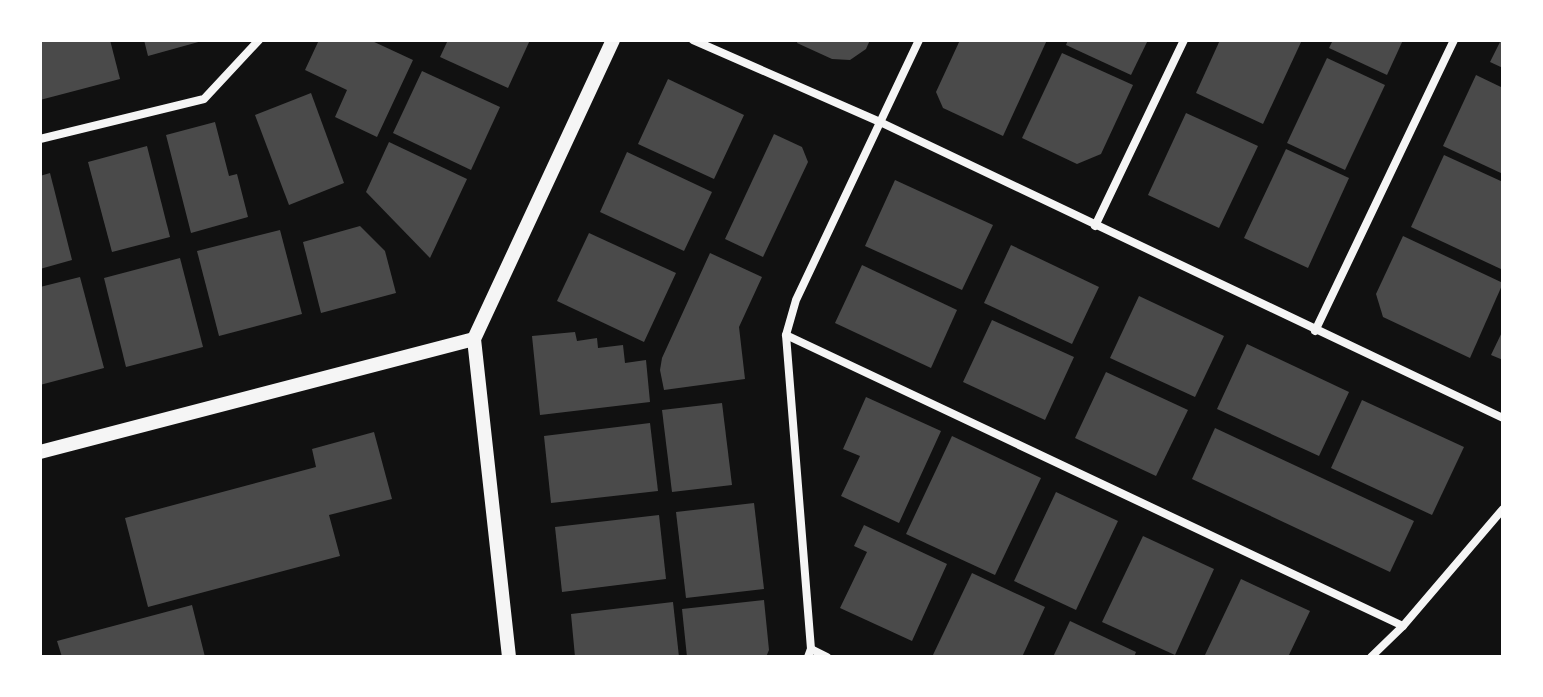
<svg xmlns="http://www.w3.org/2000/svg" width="1543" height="697" font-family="Helvetica,sans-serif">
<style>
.building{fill:#4a4a4a}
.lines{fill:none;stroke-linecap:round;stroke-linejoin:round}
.minor{stroke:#f5f5f5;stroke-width:8}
.tertiary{stroke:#f5f5f5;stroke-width:14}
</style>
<rect width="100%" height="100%" fill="#111"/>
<g class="building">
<polygon points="40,40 110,40 120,79 40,100"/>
<polygon points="144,40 202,40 202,41 148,56"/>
<polygon points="319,40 370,40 413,60 377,137 335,117 347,90 305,70"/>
<polygon points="448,40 530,40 508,88 440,57"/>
<polygon points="798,40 870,40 866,49 850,60 832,59 797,43"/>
<polygon points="960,40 1047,40 1003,136 943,108 936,92"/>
<polygon points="1068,40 1148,40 1131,75 1066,45"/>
<polygon points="1220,40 1302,40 1263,124 1196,93"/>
<polygon points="1333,40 1403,40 1387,75 1329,48"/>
<polygon points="1501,40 1503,40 1503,68 1490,62"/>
<polygon points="1062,53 1133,85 1101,154 1077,164 1022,138"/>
<polygon points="1327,58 1385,85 1345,170 1287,143"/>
<polygon points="422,71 500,107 471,170 393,133"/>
<polygon points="1476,75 1503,88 1503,174 1443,146"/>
<polygon points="668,79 744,115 714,179 638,144"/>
<polygon points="311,93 344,183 289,205 255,115"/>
<polygon points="1186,113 1258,146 1219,228 1148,195"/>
<polygon points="215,122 229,176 237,174 248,217 191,233 166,135"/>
<polygon points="774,134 802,147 808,162 763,257 725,239"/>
<polygon points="389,142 467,179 430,258 366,192"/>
<polygon points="147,146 170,237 112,252 88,162"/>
<polygon points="1286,149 1349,178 1308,268 1244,238"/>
<polygon points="627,152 712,192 684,251 600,212"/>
<polygon points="1444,155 1503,182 1503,270 1411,227"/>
<polygon points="50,173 72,260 40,269 40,176"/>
<polygon points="895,180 993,225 962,290 865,246"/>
<polygon points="360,226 385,251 396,293 321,313 303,242"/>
<polygon points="280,230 302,314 219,336 197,251"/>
<polygon points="589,233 676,273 644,342 557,301"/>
<polygon points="1403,236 1503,283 1470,358 1383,317 1376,294"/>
<polygon points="1011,245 1099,287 1072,344 984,303"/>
<polygon points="710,253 762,277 739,327 745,379 664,390 660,370 662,358"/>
<polygon points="180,258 203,347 126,367 104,278"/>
<polygon points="862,265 957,310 931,368 835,323"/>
<polygon points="80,277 104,368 40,385 40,287"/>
<polygon points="1139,296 1224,336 1195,397 1110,358"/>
<polygon points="992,320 1074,357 1045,420 963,382"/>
<polygon points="1503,330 1503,360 1491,355"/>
<polygon points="575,332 577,341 597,338 598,348 623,345 625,363 646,360 650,402 540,415 532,336"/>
<polygon points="1247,344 1349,392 1319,456 1217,409"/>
<polygon points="1106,372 1188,410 1156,476 1075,438"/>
<polygon points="866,397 941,431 899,523 841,496 860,456 843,449"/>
<polygon points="1362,400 1464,447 1432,515 1331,468"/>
<polygon points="722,403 732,485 672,492 662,410"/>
<polygon points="650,423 658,491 551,503 544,436"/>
<polygon points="1215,428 1414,521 1390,572 1192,479"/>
<polygon points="374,432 392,499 329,515 340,556 148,607 125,518 316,467 312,449"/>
<polygon points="952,436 1041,478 995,575 906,534"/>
<polygon points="1056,492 1118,521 1076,610 1014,581"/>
<polygon points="754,503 764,589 686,598 676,512"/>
<polygon points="659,515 666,579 562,592 555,527"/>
<polygon points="864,525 947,564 912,641 840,608 867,552 854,546"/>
<polygon points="1143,536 1214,569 1175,655 1102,622"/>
<polygon points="972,573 1045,607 1022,657 932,657"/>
<polygon points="1241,579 1310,611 1288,657 1204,657"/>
<polygon points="764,600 769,650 766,657 687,657 682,609"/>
<polygon points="673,602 679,657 575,657 571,614"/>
<polygon points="192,605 205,657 62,657 57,641"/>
<polygon points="1070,621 1136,652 1134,657 1053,657"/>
</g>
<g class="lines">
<g class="minor">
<polyline points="693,40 880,122 1503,418"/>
<polyline points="40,139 204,99 259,40"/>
<polyline points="1095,226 1184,40"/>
<polyline points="1315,331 1454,40"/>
<polyline points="786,335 1403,626"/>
<polyline points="811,649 827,657"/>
<polyline points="808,657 811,649 786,335 796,300 919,40"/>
<polyline points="1371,657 1403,626 1503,509"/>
</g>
<g class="tertiary">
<polyline points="40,452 474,339"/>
<polyline points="509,657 474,339 613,40"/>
</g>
</g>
<rect width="1543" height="697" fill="none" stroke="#ffffff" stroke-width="84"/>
</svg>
